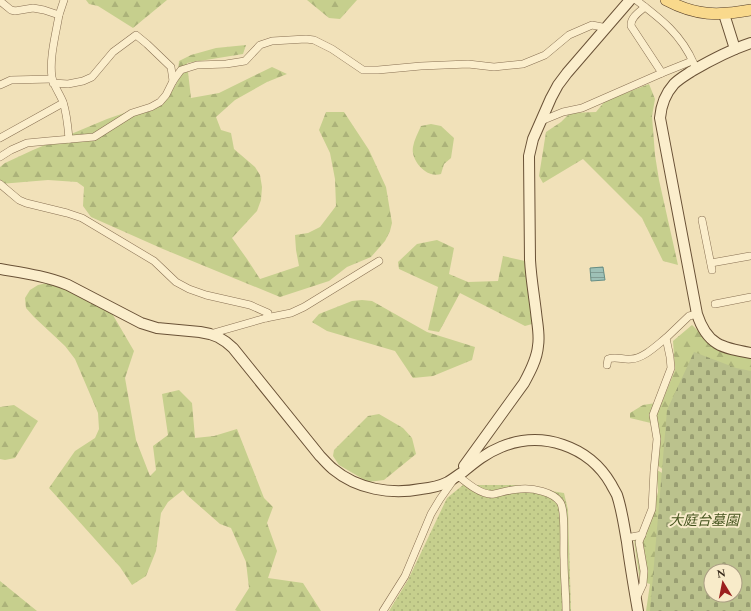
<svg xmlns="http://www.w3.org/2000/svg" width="751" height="611" font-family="Spectral,'Noto Sans JP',serif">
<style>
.grass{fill:url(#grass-dots)}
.forest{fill:url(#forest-firs)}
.cemetery{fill:url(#cemetery-stones);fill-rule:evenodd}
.water{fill:url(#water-rules);stroke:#668e85}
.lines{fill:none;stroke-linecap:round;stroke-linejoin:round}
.street-casing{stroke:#887053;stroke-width:8}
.secondary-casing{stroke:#695136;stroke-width:12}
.primary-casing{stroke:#553e28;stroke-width:12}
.street{stroke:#fbeecc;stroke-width:7}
.secondary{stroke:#fbeecc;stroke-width:10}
.primary{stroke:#f9d98c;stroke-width:11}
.labels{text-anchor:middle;stroke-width:4;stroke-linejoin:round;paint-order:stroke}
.park-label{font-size:14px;font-style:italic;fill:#45541e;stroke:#f8ebc9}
</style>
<defs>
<pattern id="grass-dots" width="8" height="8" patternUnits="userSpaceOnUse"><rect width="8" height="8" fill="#c6cf8d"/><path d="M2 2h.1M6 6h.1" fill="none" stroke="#abb279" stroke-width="1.8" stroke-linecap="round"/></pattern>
<pattern id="forest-firs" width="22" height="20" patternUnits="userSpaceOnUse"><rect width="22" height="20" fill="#c6cf8d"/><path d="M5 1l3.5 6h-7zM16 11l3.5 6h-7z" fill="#abb279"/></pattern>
<pattern id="cemetery-stones" width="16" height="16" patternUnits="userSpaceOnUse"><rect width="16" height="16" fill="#bbc28d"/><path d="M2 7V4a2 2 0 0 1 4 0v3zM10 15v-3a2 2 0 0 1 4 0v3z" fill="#999e72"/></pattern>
<pattern id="water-rules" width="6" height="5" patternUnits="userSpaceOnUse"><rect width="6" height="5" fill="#9ec1b7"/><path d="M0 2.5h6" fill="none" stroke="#829d94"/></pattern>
</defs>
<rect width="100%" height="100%" fill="#f1e1b9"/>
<polygon class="grass" points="463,485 513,485 564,493 568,510 571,611 389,611 408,580 447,498"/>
<g class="forest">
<polygon points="86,0 167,0 133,28 98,6 89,4"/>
<polygon points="307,0 357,0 340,19 329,18"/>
<polygon points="246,45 243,54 187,63 191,98 219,93 272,67 287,74 267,82 235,100 216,117 221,130 231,133 234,149 255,167 260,175 262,187 261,200 257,211 232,238 247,259 260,279 299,266 296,250 295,235 308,233 320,227 336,206 335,179 330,153 319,130 326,112 344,112 369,150 386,187 392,223 390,231 385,241 371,257 347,267 329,281 280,297 163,249 91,217 83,206 84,187 77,182 48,180 0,184 0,167 5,163 33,150 107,119 136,109 165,101 177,83 179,61 191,55 216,48"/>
<polygon points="649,84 655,99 652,116 655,155 659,180 678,265 663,261 642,218 583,159 543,183 539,176 546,132 561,122 570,113 596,112 605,101"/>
<path d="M431 124 441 126 454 138 451 158 444 164 441 174C438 175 434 175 431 174 421 171 411 158 413 147 414 140 418 133 421 126Z"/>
<polygon points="437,240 454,248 449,274 468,282 498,281 503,256 525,261 532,324 525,326 460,293 439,332 428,330 438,287 399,269 398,262 417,244"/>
<polygon points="56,281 110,310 134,351 125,378 136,440 150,476 156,470 153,446 168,435 162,394 179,390 192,403 195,438 214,436 237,429 264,498 273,507 267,523 277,551 268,578 303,583 321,611 237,611 235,610 249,588 246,562 231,528 220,524 187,495 183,490 168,502 161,513 156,551 146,576 132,585 120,567 49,488 75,451 95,438 99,429 98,413 75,359 65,346 34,317 26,308 25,298 30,290 38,285"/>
<polygon points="362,300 372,301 427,332 475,347 472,360 433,376 413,378 395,351 327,331 312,322 319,314 352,301"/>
<polygon points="692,325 715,347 751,357 751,371 669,474 657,465 659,425 630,418 630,413 643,405 662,402 675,370 673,341"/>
<polygon points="14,405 38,421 15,458 5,460 0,459 0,407"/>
<polygon points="379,414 403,428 412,438 416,454 384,480 368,482 339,465 333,456 334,450 368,416"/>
<polygon points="657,470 669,477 660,611 646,611 650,584 640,581 634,540 644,539 658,492"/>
<polygon points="0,581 37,611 0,611"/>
</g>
<path class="cemetery" d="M694 352 736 368 751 371V611H650L662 470 667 410ZM711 571H735V595H711Z"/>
<polygon class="water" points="603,267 605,280 591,281 590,268"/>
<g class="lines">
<g class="street-casing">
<g id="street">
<path d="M636 0C661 19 681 34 694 64"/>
<path d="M0 1 11 10 15 11 33 8 44 10 59 15C56 33 49 59 52 77 53 85 60 94 63 102 67 114 68 127 69 139"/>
<path d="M645 7C639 12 630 18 631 26L662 73"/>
<polyline points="59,15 64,0"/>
<polyline points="53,83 68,84 83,81 92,77 113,52 136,35 147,44 171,67 173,81"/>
<polyline points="0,85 11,80 52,79"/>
<polyline points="541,121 563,112 582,108 662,73 692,61"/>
<polyline points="0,138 63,103"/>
<polyline points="0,157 11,150 27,143 48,141 94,137 132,113 151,107 160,102 166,95 173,81 181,70 197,65 226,64 245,61 260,45 272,41 306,39 314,40 332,49 363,70 378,70 421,66 468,64 494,67 523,64 545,55 569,35 592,25 607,28"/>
<polyline points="0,184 19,200 26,203 67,213 82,218 154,261 176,282 189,289 206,295 250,305 268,313 266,318"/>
<polyline points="702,220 712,270"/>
<polyline points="711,263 750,256"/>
<polyline points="715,304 751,297"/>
<polyline points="210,334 266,318 291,313 304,307 379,261"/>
<path d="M607 365 608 359C616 356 623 360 631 359 643 359 657 345 666 338"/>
<polyline points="626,538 642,535"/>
<polyline points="636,599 643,584 644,571 639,542 652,509 654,470 657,439 653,415 671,368 670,357 666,338 689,316 697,314"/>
<path d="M383 611 405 576 431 514 440 499 457 475C467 483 482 496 494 494 503 492 512 489 521 489 533 488 553 492 560 502 566 510 563 548 564 559 564 577 566 594 566 611"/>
</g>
</g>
<g class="secondary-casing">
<g id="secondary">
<polyline points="724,14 735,49"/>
<path d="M751 43C730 50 711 60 692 71 686 75 679 79 674 84 666 93 661 106 660 118L697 314C707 345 722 348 751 353"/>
<path d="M0 269C23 273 46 276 68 285L141 323 157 328 200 332 210 334 218 337 226 342 233 348 320 456C324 460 328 465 333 469 357 489 391 495 421 489 430 488 440 486 448 482 453 479 458 475 463 472 475 462 486 453 501 447 542 430 589 446 611 484 613 488 615 491 617 495 622 510 624 526 627 542 630 565 634 588 638 611"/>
<path d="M464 466 524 383C530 372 537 359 538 346 540 335 537 323 536 312 534 295 531 278 530 260L529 156 533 139 551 98 558 85 567 73 630 0"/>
</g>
</g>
<g class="primary-casing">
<path id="primary" d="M666 0C696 16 718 16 751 10"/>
</g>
<use href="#street" class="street"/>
<use href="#secondary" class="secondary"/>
<use href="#primary" class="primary"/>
</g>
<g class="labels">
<g class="park-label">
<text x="704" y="525">大庭台墓園</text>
</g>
</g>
<g transform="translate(723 583) rotate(350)"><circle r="19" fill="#f8ebc9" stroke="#aa9d83"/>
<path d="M0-3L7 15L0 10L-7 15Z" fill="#9b201e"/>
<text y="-6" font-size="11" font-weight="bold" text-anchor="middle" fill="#362819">N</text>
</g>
</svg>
